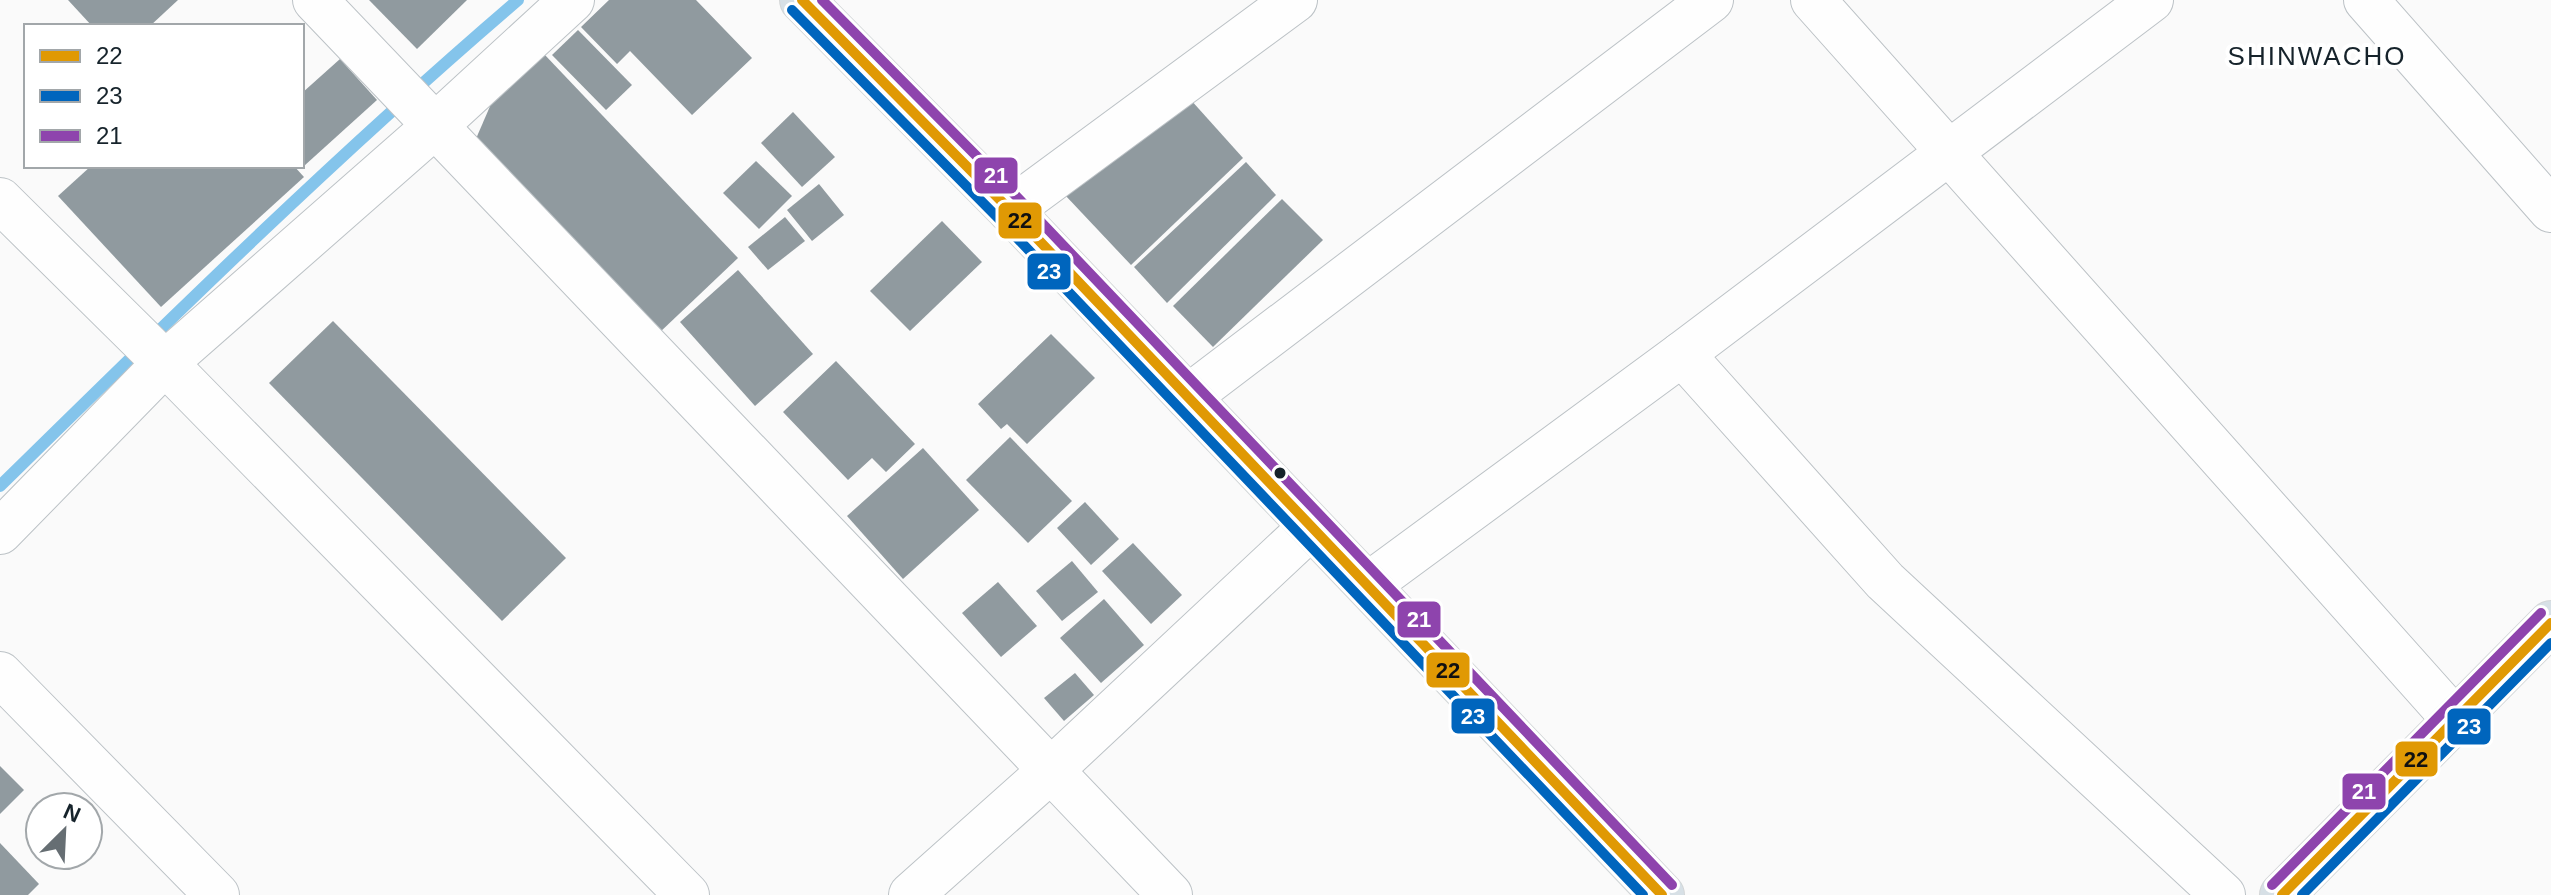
<svg xmlns="http://www.w3.org/2000/svg" width="2551" height="895" font-family="Arial,sans-serif">
<style>
.lines{fill:none;stroke-linecap:round;stroke-linejoin:round}
.stream{stroke:#84c4eb;stroke-width:12}
.building{fill:#909a9f}
.street-casing{stroke:#bcc2c6;stroke-width:46}
.highway-casing{stroke:#d3d6d7;stroke-width:46}
.street{stroke:#fefefe;stroke-width:44}
.highway{stroke:#d7e0e6;stroke-width:44}
.bus-1-casing{stroke:#fff;stroke-width:16}
.bus-2-casing{stroke:#fff;stroke-width:16}
.bus-3-casing{stroke:#fff;stroke-width:16}
.bus-1{stroke:#e09904;stroke-width:10}
.bus-2{stroke:#0065bd;stroke-width:10}
.bus-3{stroke:#8e44ad;stroke-width:10}
.bus-dot{fill:#16232b;stroke:#fff;stroke-width:3}
.labels{text-anchor:middle;stroke-width:8;stroke-linejoin:round;paint-order:stroke}
.quarter-label{font-size:26px;letter-spacing:2px;fill:#16232b;stroke:#fff}
.line-badge{stroke:#fff;stroke-width:3}
.badge-label{font-size:22px;text-anchor:middle;font-weight:bold;fill:#fff}
.pale-badge-label{font-size:22px;text-anchor:middle;font-weight:bold;fill:#111}
</style>
<rect width="100%" height="100%" fill="#fafafa"/>
<g class="lines">
<path class="stream" d="M0 486C169 320 338 154 518 0"/>
</g>
<g class="building">
<polygon points="68,0 178,0 150,26 92,26"/>
<polygon points="369,0 467,0 417,49"/>
<polygon points="609,0 696,0 752,58 692,115 630,51 617,64 581,27"/>
<polygon points="578,30 632,85 606,110 552,55"/>
<polygon points="544,54 738,258 658,334 475,141 491,104"/>
<polygon points="340,59 377,100 304,166 302,93"/>
<polygon points="1190,99 1243,158 1131,265 1065,195"/>
<polygon points="793,112 835,157 802,187 761,143"/>
<polygon points="756,161 792,196 759,229 723,193"/>
<polygon points="1246,162 1276,195 1167,303 1134,267"/>
<polygon points="91,166 294,166 304,177 161,307 58,196"/>
<polygon points="819,184 844,215 812,241 787,210"/>
<polygon points="1282,199 1323,240 1213,347 1173,306"/>
<polygon points="785,217 805,241 768,270 748,247"/>
<polygon points="942,221 982,262 910,331 870,291"/>
<polygon points="738,270 813,354 755,406 680,322"/>
<polygon points="333,321 566,558 502,621 269,383"/>
<polygon points="1051,334 1095,378 1027,444 1007,424 1001,429 978,404"/>
<polygon points="836,361 915,444 886,472 872,458 848,480 783,412"/>
<polygon points="1010,437 1072,501 1028,543 966,480"/>
<polygon points="923,448 979,510 903,579 847,516"/>
<polygon points="1085,502 1119,539 1091,565 1057,528"/>
<polygon points="1133,543 1182,595 1151,624 1102,571"/>
<polygon points="1072,561 1098,592 1062,621 1036,591"/>
<polygon points="998,582 1037,626 1001,657 962,613"/>
<polygon points="1104,599 1144,645 1101,683 1060,638"/>
<polygon points="1075,673 1094,695 1064,721 1044,698"/>
<polygon points="0,766 24,790 0,814"/>
<polygon points="0,843 39,884 28,895 0,895"/>
</g>
<g class="lines">
<g class="street-casing">
<g id="street">
<polyline points="315,0 1170,895"/>
<polyline points="1813,0 2454,719"/>
<polyline points="2366,0 2551,210"/>
<polyline points="0,200 165,363 687,895"/>
<polyline points="1010,210 1295,0"/>
<polyline points="1682,354 1885,581 2223,895"/>
<polyline points="1188,397 1711,0"/>
<polyline points="0,532 165,363 436,125 572,0"/>
<polyline points="1368,585 1682,354 2151,0"/>
<polyline points="0,674 217,895"/>
<polyline points="911,895 1050,771 1311,527"/>
</g>
</g>
<g class="highway-casing">
<g id="highway">
<polyline points="802,0 1010,210 1662,895"/>
<polyline points="2282,895 2551,623"/>
</g>
</g>
<use href="#street" class="street"/>
<use href="#highway" class="highway"/>
<g class="bus-1-casing">
<g id="bus-1">
<polyline points="802,0 1010,210 1662,895"/>
<polyline points="2282,895 2551,623"/>
</g>
</g>
<g class="bus-2-casing">
<g id="bus-2">
<polyline points="792,10 1000,220 1643,895"/>
<polyline points="2302,895 2551,643"/>
</g>
</g>
<g class="bus-3-casing">
<g id="bus-3">
<polyline points="822,0 1020,200 1672,885"/>
<polyline points="2272,885 2541,613"/>
</g>
</g>
<use href="#bus-1" class="bus-1"/>
<use href="#bus-2" class="bus-2"/>
<use href="#bus-3" class="bus-3"/>
</g>
<circle class="bus-dot" cx="1280" cy="473" r="7"/>
<g class="labels">
<g class="quarter-label">
<text x="2317" y="65">SHINWACHO</text>
</g>
</g>
<g class="line-badge">
<rect x="973" y="156" width="46" height="39" rx="8" fill="#8e44ad"/>
<rect x="997" y="201" width="46" height="39" rx="8" fill="#e09904"/>
<rect x="1026" y="252" width="46" height="39" rx="8" fill="#0065bd"/>
<rect x="1396" y="600" width="46" height="39" rx="8" fill="#8e44ad"/>
<rect x="1425" y="651" width="46" height="38" rx="8" fill="#e09904"/>
<rect x="1450" y="697" width="46" height="38" rx="8" fill="#0065bd"/>
<rect x="2446" y="707" width="46" height="39" rx="8" fill="#0065bd"/>
<rect x="2394" y="740" width="45" height="38" rx="8" fill="#e09904"/>
<rect x="2341" y="772" width="46" height="39" rx="8" fill="#8e44ad"/>
</g>
<g class="badge-label">
<text x="996" y="183">21</text>
<text x="1049" y="279">23</text>
<text x="1419" y="627">21</text>
<text x="1473" y="724">23</text>
<text x="2469" y="734">23</text>
<text x="2364" y="799">21</text>
</g>
<g class="pale-badge-label">
<text x="1020" y="228">22</text>
<text x="1448" y="678">22</text>
<text x="2416" y="767">22</text>
</g>
<rect x="24" y="24" width="280" height="144" fill="#ffffff" stroke="#a2a7aa" stroke-width="2"/>
<rect x="40" y="50" width="40" height="12" fill="#e09904" stroke="#a2a7aa" stroke-width="2"/>
<text x="96" y="64" font-size="24" fill="#16232b">22</text>
<rect x="40" y="90" width="40" height="12" fill="#0065bd" stroke="#a2a7aa" stroke-width="2"/>
<text x="96" y="104" font-size="24" fill="#16232b">23</text>
<rect x="40" y="130" width="40" height="12" fill="#8e44ad" stroke="#a2a7aa" stroke-width="2"/>
<text x="96" y="144" font-size="24" fill="#16232b">21</text>
<g transform="translate(64 831) rotate(24)"><circle r="38" fill="#ffffff" stroke="#a2a7aa" stroke-width="2"/>
<path d="M0-6L14 30L0 20L-14 30Z" fill="#666e73"/>
<text y="-12" font-size="22" font-weight="bold" text-anchor="middle" fill="#16232b">N</text>
</g>
</svg>
